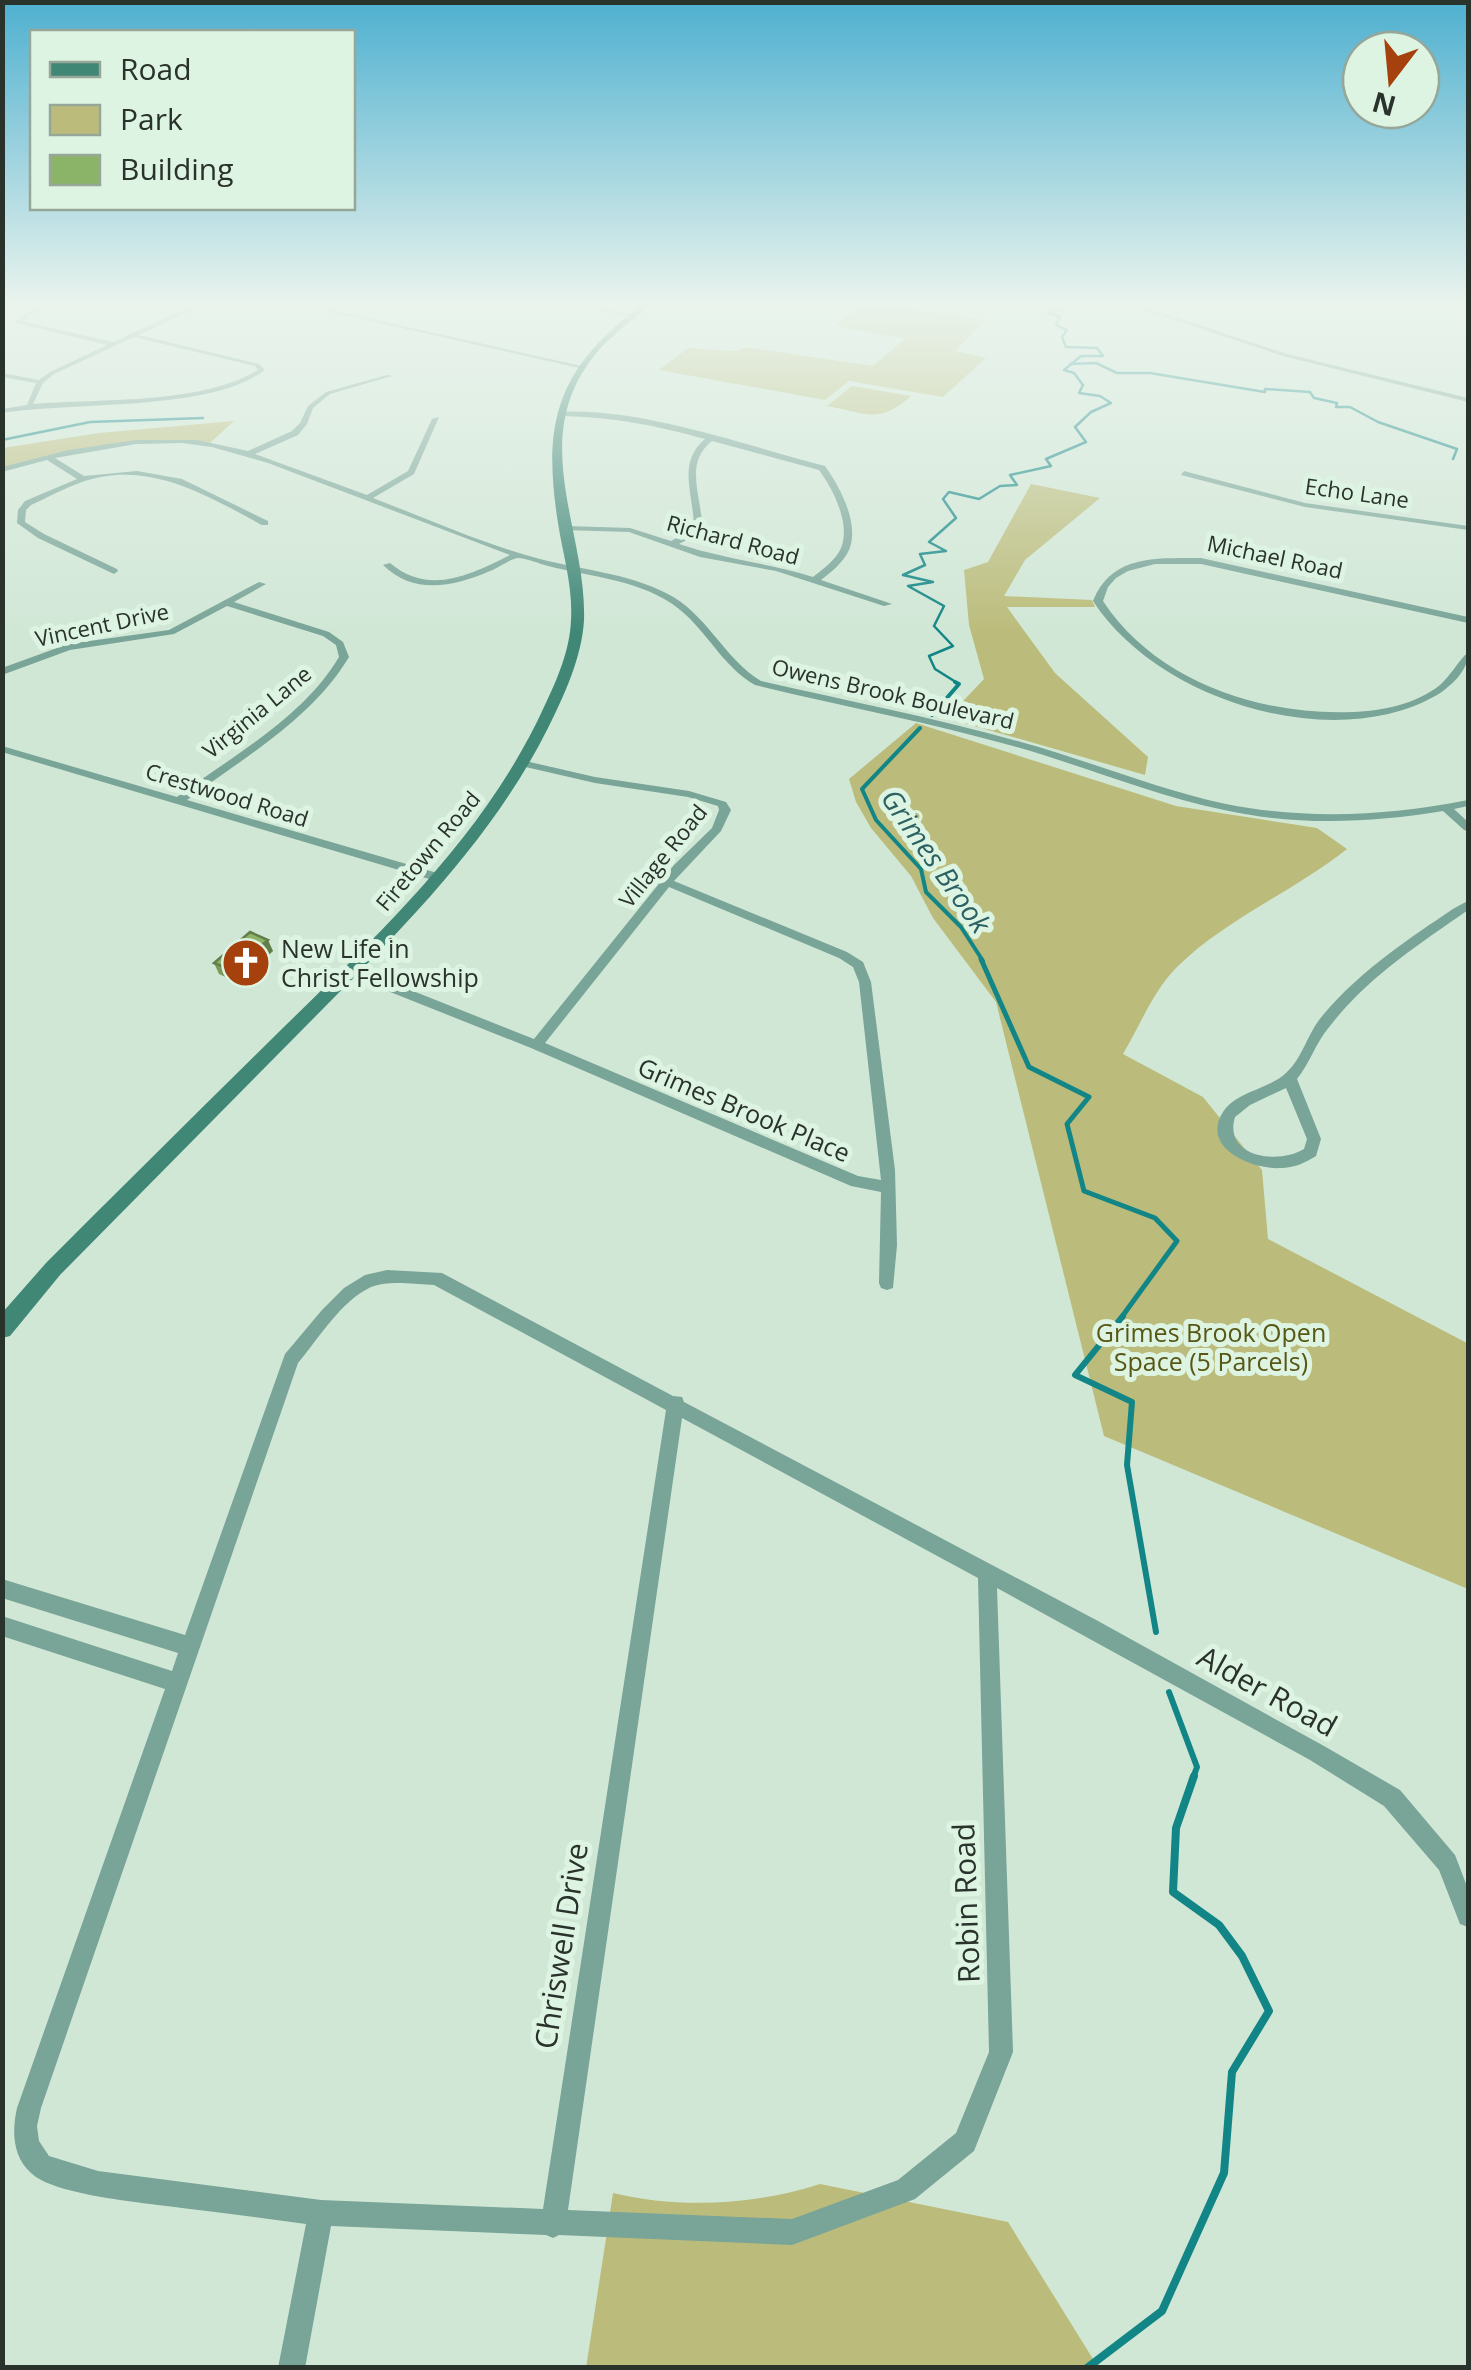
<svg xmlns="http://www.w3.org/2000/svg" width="1471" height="2370" font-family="'Open Sans',sans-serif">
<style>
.green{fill:#bbbc7b}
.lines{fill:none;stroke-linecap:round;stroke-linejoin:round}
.stream-far4{stroke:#128586;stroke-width:2.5}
.stream-far3{stroke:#128586;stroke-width:4}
.stream-far2{stroke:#128586;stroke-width:5}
.stream-far1{stroke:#128586;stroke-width:6}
.stream{stroke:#128586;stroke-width:8}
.street{fill:#79a498;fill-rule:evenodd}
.secondary{fill:#408776;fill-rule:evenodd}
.wall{fill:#789b59}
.shaded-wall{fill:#627e49}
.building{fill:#8cb468;stroke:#627e49;stroke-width:2.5}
.labels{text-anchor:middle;stroke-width:10;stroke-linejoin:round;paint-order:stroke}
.far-street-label{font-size:22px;fill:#29322b;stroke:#def4e3}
.poi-label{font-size:25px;fill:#29322b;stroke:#def4e3;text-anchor:start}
.street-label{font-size:25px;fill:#29322b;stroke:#def4e3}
.park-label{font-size:25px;fill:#585715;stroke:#def4e3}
.water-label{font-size:28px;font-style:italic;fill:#2b6162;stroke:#def4e3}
.near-street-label{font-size:30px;fill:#29322b;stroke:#def4e3}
</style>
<rect width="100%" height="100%" fill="#d1e7d6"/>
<g class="green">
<polygon points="865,301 985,320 955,351 986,358 943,397 849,381 825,400 659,370 688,348 736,351 746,347 873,366 905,339 835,326"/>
<path d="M852 386 911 396C879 425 866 413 827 406Z"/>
<path d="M234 421 210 443C137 436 73 448 3 468V448L99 433Z"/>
<polygon points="1031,484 1100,498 1025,560 1004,596 1092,600 1095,607 1007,607 1055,673 1148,757 1145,775 947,718 984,679 969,625 964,570 988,562"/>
<path d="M916 723 1176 806 1317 828 1347 849C1293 892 1225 919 1176 968 1154 990 1139 1027 1123 1054L1203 1097 1262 1170 1268 1239 1467 1343 1468 1589 1104 1436 996 1002 933 918 911 876 871 828 856 802 849 779Z"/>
<path d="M820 2184 1008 2222 1098 2367 586 2368 613 2193C679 2209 756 2205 820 2184Z"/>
</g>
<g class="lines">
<g class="stream-far4">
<polyline points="1070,364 1096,363 1117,373 1150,373 1265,392 1265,389 1310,392 1314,398 1337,403 1336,407 1350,407 1378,422 1457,449 1453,459"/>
<polyline points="2,440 90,422 203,418"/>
<polyline points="959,684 935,669 929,656 953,646 934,626 944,606 908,586 933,582 903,575 925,565 920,554 946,551 929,542 956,518 943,499 949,492 979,499 1000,486 1017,485 1010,475 1051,466 1046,459 1086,442 1075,427 1091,412 1111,403 1100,396 1079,393 1083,385 1074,373 1064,370 1081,356 1103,356 1097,348 1066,347 1062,337 1067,330 1056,325 1060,317 1048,313 1072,306 1073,301"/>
</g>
<g class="stream-far3">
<polyline points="932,715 959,684 955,682"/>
<polyline points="920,728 862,789 876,820 921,869 926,892 961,927 983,961"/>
</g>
<polyline class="stream-far2" points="981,959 1029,1067 1089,1097 1067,1124 1084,1191 1155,1218 1177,1241 1121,1318"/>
<g class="stream-far1">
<polyline points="1123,1316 1075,1375 1132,1402 1127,1465 1156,1632"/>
<polyline points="1169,1692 1197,1767 1193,1778"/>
</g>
<polyline class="stream" points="1087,2368 1162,2311 1224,2173 1232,2072 1269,2011 1242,1956 1219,1925 1173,1892 1176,1828 1194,1776"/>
<g class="street">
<path d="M45 301H52L22 321 113 342 202 301H210L139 335 259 364 265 370C209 412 75 401 2 413V409L27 405 36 383 2 377V373L39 380 50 372 107 345 15 323V321ZM134 337 255 366 258 370C200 405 101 398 33 404L43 383 54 374Z"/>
<polygon points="281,301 292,301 582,366 579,368"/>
<polygon points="553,301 566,301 634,315 631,317"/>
<polygon points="982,301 989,301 980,308 976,308"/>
<polygon points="1117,301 1126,301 1287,354 1468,398 1468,402 1283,356"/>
<path d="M387 375 392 376 330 394 313 408 307 424 298 435 255 454 367 495 408 471 432 419 439 417 414 474 373 498C428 519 483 544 540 559 582 570 627 573 666 593 707 613 723 658 761 681 848 701 936 718 1021 742 1090 761 1156 789 1226 804 1307 820 1387 816 1468 800V806L1454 809 1468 822V831L1464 830 1443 811C1370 823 1297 826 1224 810 1152 795 1084 766 1013 746 928 722 841 706 755 685 722 666 708 632 679 609 643 580 591 577 548 566 540 564 526 558 518 558 510 559 498 568 490 571 453 587 413 595 383 565L390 563C429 596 470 575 510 555L268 463 212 447 182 443 136 444 55 458 84 476 137 471 182 479 268 521V525H262C206 495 148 459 82 482 65 488 48 497 31 505L26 510 25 522 44 534 117 569 118 571 114 574 38 538 17 523 18 510 25 501 77 479 47 460 2 472V467L69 450 136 440H197L248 451 292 431 300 423 308 406 326 392Z"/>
<path d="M557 412C641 407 743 445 825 466 840 487 860 524 849 550 843 563 831 572 821 580L892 604 884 606 776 571 700 557 629 532 564 530 563 528 567 526 630 528 671 541 688 532 694 525C693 494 677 462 705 439 654 425 614 417 560 416ZM712 441 819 470C833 489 851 524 841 548 836 560 823 569 813 577 769 563 723 559 679 544L694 536 702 525C701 494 684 463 712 441Z"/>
<polygon points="1184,471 1305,503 1468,526 1468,530 1305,507 1181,475"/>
<path d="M1187 558H1201L1468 617V623L1201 564H1155L1128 571 1116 578 1108 587 1103 601C1155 681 1261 716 1353 712 1383 711 1416 704 1440 685 1449 677 1457 664 1465 655L1468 654C1468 671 1450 687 1437 695 1332 755 1157 700 1093 601 1110 559 1147 558 1187 558Z"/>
<path d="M259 582 266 584 234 602 329 632 343 642 349 657C312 719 243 758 187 800L444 875V881H436L2 752V746L177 797C232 756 303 718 339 657L336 645 323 636 227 606 174 634 70 650 2 675V668L68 644 169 630Z"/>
<path d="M521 760 595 777 689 791 726 802 731 810 721 831 674 881 847 952 863 962 871 982 895 1170 897 1245 893 1288 887 1290 881 1288 879 1283 881 1192 851 1186 531 1048 345 974 344 971 345 968H355L534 1039 674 865 712 828 719 810 718 806 688 797 595 783 517 765 516 763ZM669 887 839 958 853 967 859 982 881 1180 858 1176 545 1043Z"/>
<path d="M1468 901V910C1418 945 1368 977 1330 1026 1316 1042 1310 1063 1297 1079L1321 1139 1316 1156C1305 1163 1294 1168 1281 1168 1252 1170 1200 1148 1223 1112 1238 1090 1269 1090 1287 1072 1302 1058 1307 1036 1319 1020 1350 981 1389 953 1429 925 1442 917 1454 907 1468 901ZM1286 1088 1307 1139 1304 1149C1278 1165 1223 1157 1235 1117L1250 1105Z"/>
<path d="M387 1270 442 1273 673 1396 682 1397 684 1402 1098 1621 1324 1746 1400 1790 1455 1855 1468 1889V1927L1460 1924 1439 1870 1384 1806 1310 1760 997 1588 1013 2052 974 2151 915 2199 792 2245 559 2235 553 2238 546 2235 331 2226 305 2368H278L306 2224C265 2218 223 2213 182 2208 148 2203 55 2196 31 2173 12 2156 12 2130 17 2108L165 1689 2 1636V1616L172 1671 178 1653 2 1598V1579L185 1635 285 1354 322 1310 344 1288 365 1275ZM403 1283 434 1285 666 1410 543 2209 321 2200 98 2171 49 2156 39 2141 37 2126 41 2108 298 1363C319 1338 341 1301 371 1287 381 1283 392 1283 403 1283ZM682 1418 978 1578 989 2052 956 2133 898 2180 792 2219 568 2210Z"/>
</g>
<path class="secondary" d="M647 301H656C635 319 611 334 594 356 527 440 587 531 584 620 582 657 564 696 548 728 489 846 392 939 300 1032 220 1113 140 1194 60 1275L10 1336 2 1338V1313L46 1263C126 1183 207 1103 288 1023 385 928 487 832 544 707 557 680 570 650 571 620 573 587 563 555 558 523 541 417 560 365 647 301Z"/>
</g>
<polygon class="wall" points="273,951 237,982 219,974 214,963"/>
<polygon class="shaded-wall" points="268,940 273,951 237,982 232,970"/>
<polygon class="building" points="250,932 268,940 232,970 214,963"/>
<linearGradient id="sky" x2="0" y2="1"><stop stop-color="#4eb0d0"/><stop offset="0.48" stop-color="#eaf4ed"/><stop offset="1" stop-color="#eaf4ed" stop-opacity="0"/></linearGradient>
<rect width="1471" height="633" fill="url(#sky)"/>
<defs>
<g id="church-disc" transform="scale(2.5)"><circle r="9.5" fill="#a5410d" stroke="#def4e3"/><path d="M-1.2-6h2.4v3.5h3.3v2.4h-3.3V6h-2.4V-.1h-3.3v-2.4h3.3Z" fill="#fff"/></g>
</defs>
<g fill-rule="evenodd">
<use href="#church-disc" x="246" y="963"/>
</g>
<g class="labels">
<g class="far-street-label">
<text transform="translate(1357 493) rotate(8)" y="8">Echo Lane</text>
<text transform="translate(733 540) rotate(15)" y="8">Richard Road</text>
<text transform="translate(1275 557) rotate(12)" y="8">Michael Road</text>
<text transform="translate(102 625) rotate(-12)" y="8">Vincent Drive</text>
<text transform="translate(893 694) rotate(13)" y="8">Owens Brook Boulevard</text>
<text transform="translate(257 712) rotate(-39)" y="8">Virginia Lane</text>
<text transform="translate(227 795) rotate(17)" y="8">Crestwood Road</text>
<text transform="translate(428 851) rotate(-50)" y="8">Firetown Road</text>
<text transform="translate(663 856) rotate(-51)" y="8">Village Road</text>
</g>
<g class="poi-label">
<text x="281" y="958">New Life in<tspan x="281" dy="29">Christ Fellowship</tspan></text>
</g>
<g class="street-label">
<text transform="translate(744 1110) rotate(23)" y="9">Grimes Brook Place</text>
</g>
<g class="park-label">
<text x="1211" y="1342">Grimes Brook Open<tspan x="1211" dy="29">Space (5 Parcels)</tspan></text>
</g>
<g class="water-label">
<text transform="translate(936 861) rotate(55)" y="10">Grimes Brook</text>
</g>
<g class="near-street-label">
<text transform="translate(1267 1692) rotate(29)" y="10">Alder Road</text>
<text transform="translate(967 1903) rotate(-92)" y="10">Robin Road</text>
<text transform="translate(562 1946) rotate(-81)" y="10">Chriswell Drive</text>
</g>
</g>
<rect width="1471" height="2370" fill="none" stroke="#29322b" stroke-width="10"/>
<rect x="30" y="30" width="325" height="180" fill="#def4e3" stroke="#96a699" stroke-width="2.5"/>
<rect x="50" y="62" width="50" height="15" fill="#408776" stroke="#96a699" stroke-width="2.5"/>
<text x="120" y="80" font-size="30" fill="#29322b">Road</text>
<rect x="50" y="105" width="50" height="30" fill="#bbbc7b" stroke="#96a699" stroke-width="2.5"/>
<text x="120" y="130" font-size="30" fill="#29322b">Park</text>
<rect x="50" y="155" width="50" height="30" fill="#8cb468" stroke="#96a699" stroke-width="2.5"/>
<text x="120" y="180" font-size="30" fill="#29322b">Building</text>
<g transform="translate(1391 80) rotate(196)"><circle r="48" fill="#def4e3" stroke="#96a699" stroke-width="2.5"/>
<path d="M0-8L18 38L0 25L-18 38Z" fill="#a5410d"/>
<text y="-15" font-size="28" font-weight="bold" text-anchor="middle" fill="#29322b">N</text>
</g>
</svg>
